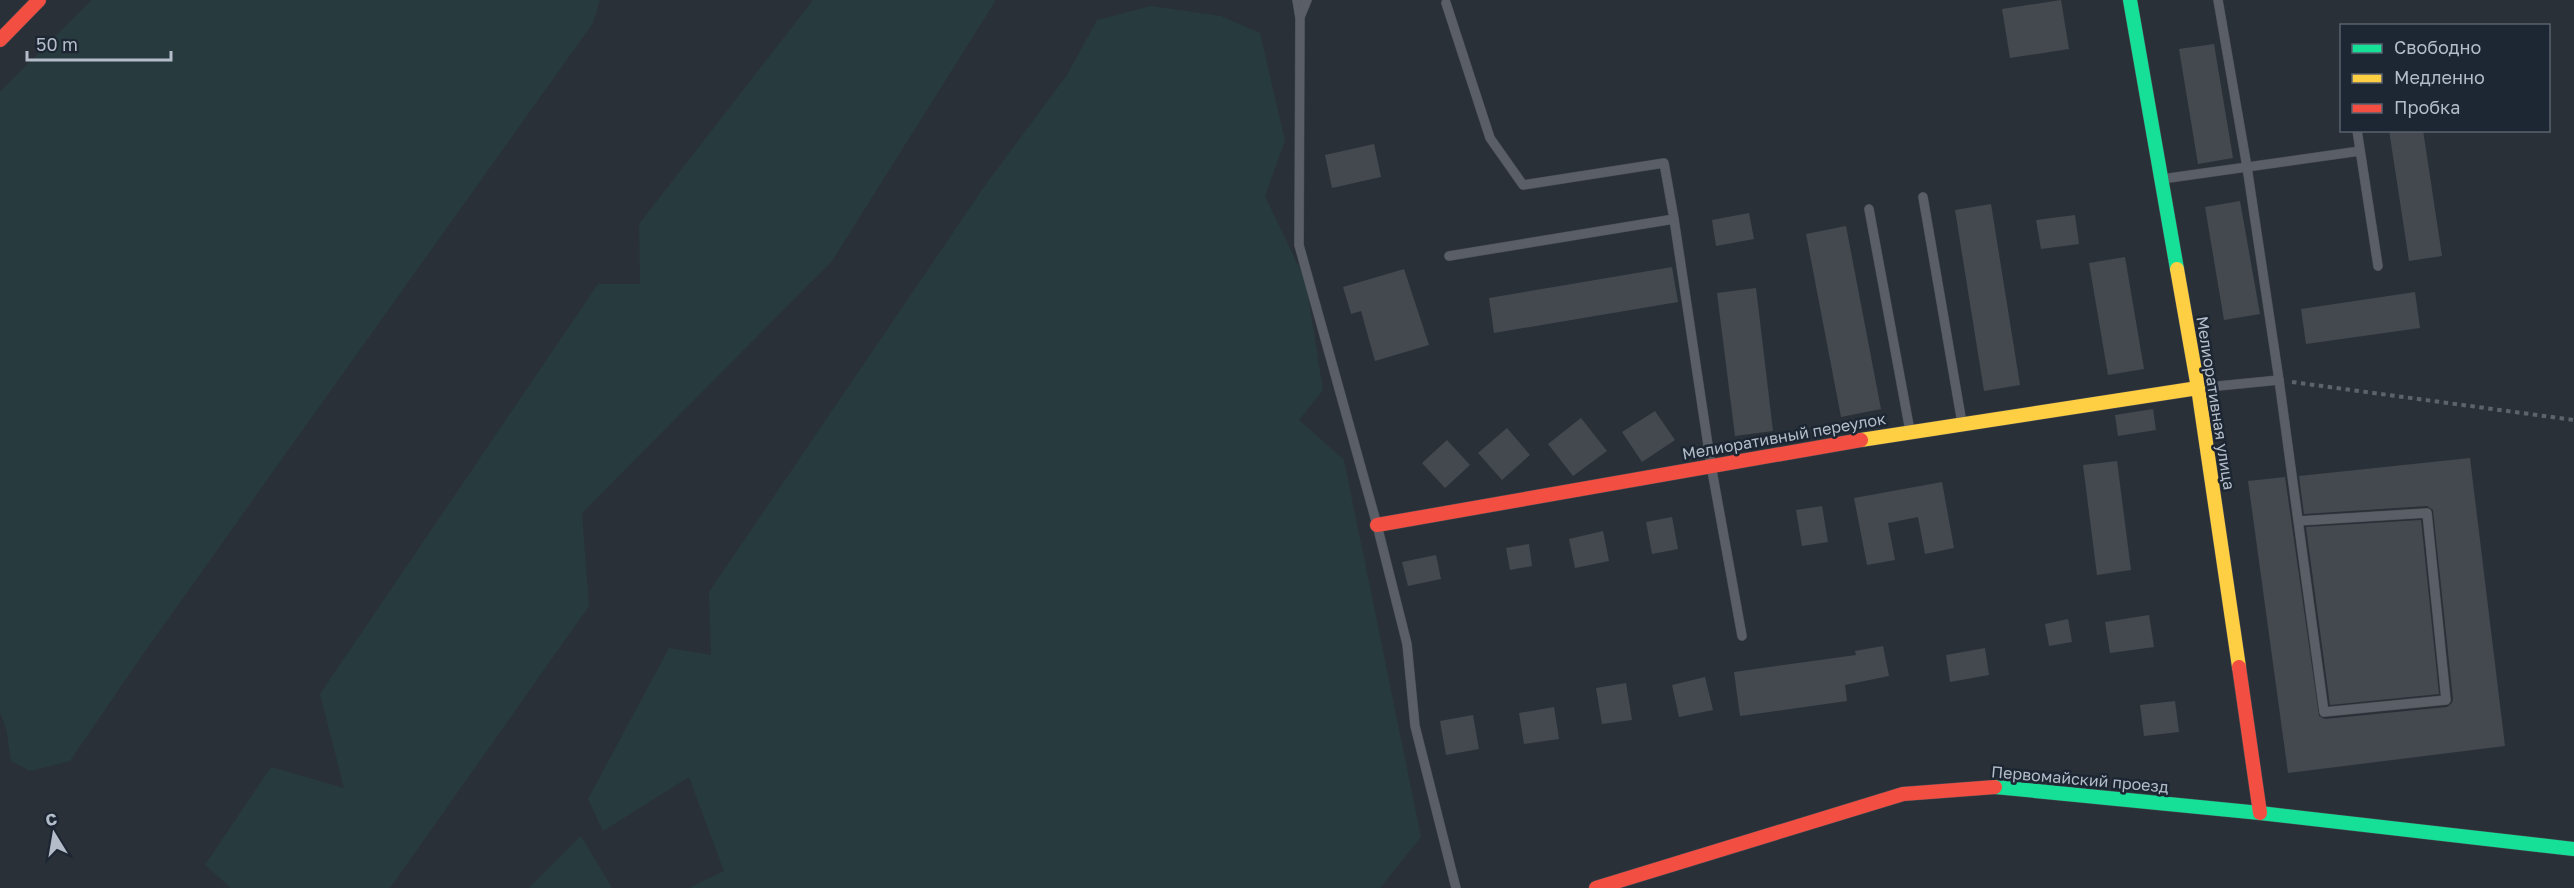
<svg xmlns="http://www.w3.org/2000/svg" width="2574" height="888" font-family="'Golos Text',sans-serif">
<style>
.green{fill:#273a3e}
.building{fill:#444950}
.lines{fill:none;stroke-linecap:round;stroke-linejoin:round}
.lane-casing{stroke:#484c53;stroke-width:10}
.fast-casing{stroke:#484c53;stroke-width:15}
.slow-casing{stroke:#484c53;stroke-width:15}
.jam-casing{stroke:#484c53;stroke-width:15}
.path{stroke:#5d636a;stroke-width:4;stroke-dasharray:4.5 4.5;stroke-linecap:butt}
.lane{stroke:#5a5e66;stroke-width:9}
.fast{stroke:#16e098;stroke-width:14}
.slow{stroke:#ffcf43;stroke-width:14}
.jam{stroke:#f24e42;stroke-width:14}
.labels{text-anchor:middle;stroke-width:5;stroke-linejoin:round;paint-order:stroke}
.street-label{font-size:16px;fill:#b4bcc9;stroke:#1d2633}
</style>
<rect width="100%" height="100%" fill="#2a3038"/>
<g class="green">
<polygon points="92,0 600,0 593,23 143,654 70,761 30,771 11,761 6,728 0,713 0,92"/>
<polygon points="813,0 996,0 832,261 582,513 589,606 390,888 231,888 205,865 271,767 344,788 320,694 598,284 640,284 639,224"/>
<polygon points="1151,6 1221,16 1260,33 1285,141 1265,196 1306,282 1323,390 1299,420 1344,460 1421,837 1380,888 689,888 724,871 689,777 603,831 588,799 669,648 711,655 709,592 986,184 1067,75 1097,20"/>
<polygon points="581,836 612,888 530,888 530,887"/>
</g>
<g class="building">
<polygon points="2061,0 2069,49 2010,58 2002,9"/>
<polygon points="2214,44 2233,158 2198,164 2179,49"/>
<polygon points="2389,130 2423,130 2442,256 2409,261"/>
<polygon points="1374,144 1381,177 1332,188 1325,155"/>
<polygon points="2240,201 2260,314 2224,320 2205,207"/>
<polygon points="1991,204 2020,385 1984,391 1955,210"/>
<polygon points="1749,213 1754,239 1716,246 1712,220"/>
<polygon points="2075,215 2079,244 2041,249 2036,220"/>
<polygon points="1846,226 1881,409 1841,417 1806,234"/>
<polygon points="2125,257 2144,369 2108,375 2089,263"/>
<polygon points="1672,267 1678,302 1494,333 1489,298"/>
<polygon points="1404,269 1429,345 1375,361 1361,311 1351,314 1343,287"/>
<polygon points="1756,288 1773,431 1735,436 1717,293"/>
<polygon points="2415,292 2420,328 2306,344 2301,309"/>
<polygon points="2153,409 2156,430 2118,436 2115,415"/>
<polygon points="1655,411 1675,440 1642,462 1622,432"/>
<polygon points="1581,418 1607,451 1573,476 1548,444"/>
<polygon points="1507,428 1530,455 1502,480 1478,453"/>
<polygon points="1447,440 1470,465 1445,488 1422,463"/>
<polygon points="2470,458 2505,746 2288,773 2248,481 2285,477 2319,716 2325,719 2447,707 2452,703 2453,699 2433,510 2427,506 2304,514 2299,476"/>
<polygon points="2117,461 2131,570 2097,575 2083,465"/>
<polygon points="1942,482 1954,548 1925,554 1918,517 1888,523 1895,560 1867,565 1854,498"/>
<polygon points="1822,506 1828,542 1802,546 1796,510"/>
<polygon points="1672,517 1678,549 1652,554 1646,522"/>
<polygon points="2421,520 2439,694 2330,705 2306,527"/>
<polygon points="1603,531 1609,561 1575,568 1569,539"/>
<polygon points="1529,544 1532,566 1510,570 1506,548"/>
<polygon points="1436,555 1441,579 1408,586 1402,562"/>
<polygon points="2149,615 2154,647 2110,653 2105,622"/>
<polygon points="2068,619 2072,642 2049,646 2045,624"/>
<polygon points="1883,646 1889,676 1845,685 1847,701 1740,716 1734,672 1856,655 1855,651"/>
<polygon points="1985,648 1989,675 1950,682 1946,655"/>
<polygon points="1705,677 1713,710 1679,717 1672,685"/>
<polygon points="1626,683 1632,720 1602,724 1596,688"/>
<polygon points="2175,701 2179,732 2144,736 2140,705"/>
<polygon points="1554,707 1559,739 1524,744 1519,713"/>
<polygon points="1473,715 1479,749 1446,755 1440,721"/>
</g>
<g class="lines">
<g class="lane-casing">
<g id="lane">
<polyline points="1297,0 1300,18 1299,245 1377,525 1407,644 1415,726 1456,888"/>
<polyline points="2218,0 2247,167 2279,380"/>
<polyline points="1446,3 1490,138 1523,185 1664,163 1674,219"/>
<polyline points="1300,17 1307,0"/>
<polyline points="2357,130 2378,266"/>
<polyline points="2162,179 2360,151"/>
<polyline points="1923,197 1962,423"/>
<polyline points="1869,209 1910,431"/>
<polyline points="1449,256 1674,219 1711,465 1742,636"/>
<polyline points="2198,388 2279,380 2324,712 2446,700 2427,513 2298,521"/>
</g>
</g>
<g class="fast-casing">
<g id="fast">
<polyline points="2130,0 2177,269"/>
<polyline points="1995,787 2260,813 2574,849"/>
</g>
</g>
<g class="slow-casing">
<g id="slow">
<polyline points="2177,269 2198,388 2239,667"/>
<polyline points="1861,440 2198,388"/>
</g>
</g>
<g class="jam-casing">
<g id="jam">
<polyline points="0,40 39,0"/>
<polyline points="1377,525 1861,440"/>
<polyline points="2239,667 2260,813"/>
<polyline points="1596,888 1903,794 1995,787"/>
</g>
</g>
<polyline class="path" points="2292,382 2574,420"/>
<use href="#lane" class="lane"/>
<use href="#fast" class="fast"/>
<use href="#slow" class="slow"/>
<use href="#jam" class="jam"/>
</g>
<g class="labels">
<g class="street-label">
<text transform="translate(2216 403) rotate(81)" y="6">Мелиоративная улица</text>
<text transform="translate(1784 436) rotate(-10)" y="6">Мелиоративный переулок</text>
<text transform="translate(2080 779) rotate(5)" y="6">Первомайский проезд</text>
</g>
</g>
<rect x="2340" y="24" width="210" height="108" fill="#1d2633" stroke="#59626f" stroke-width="1.5"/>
<rect x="2352" y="44" width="30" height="9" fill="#16e098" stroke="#59626f" stroke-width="1.5"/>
<text x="2394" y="54" font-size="18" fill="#b4bcc9">Свободно</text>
<rect x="2352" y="74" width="30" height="9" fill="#ffcf43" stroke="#59626f" stroke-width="1.5"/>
<text x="2394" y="84" font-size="18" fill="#b4bcc9">Медленно</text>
<rect x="2352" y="104" width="30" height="9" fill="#f24e42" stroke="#59626f" stroke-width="1.5"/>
<text x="2394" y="114" font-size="18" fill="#b4bcc9">Пробка</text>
<g transform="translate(54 834) rotate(349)" stroke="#1d2633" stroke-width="4.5" paint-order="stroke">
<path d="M0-4.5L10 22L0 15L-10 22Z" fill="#b4bcc9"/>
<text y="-9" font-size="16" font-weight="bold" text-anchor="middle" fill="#b4bcc9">С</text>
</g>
<path d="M27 51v9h144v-9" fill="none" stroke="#b4bcc9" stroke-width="3"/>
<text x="36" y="51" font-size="18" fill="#b4bcc9" stroke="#1d2633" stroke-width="4.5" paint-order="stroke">50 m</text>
</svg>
